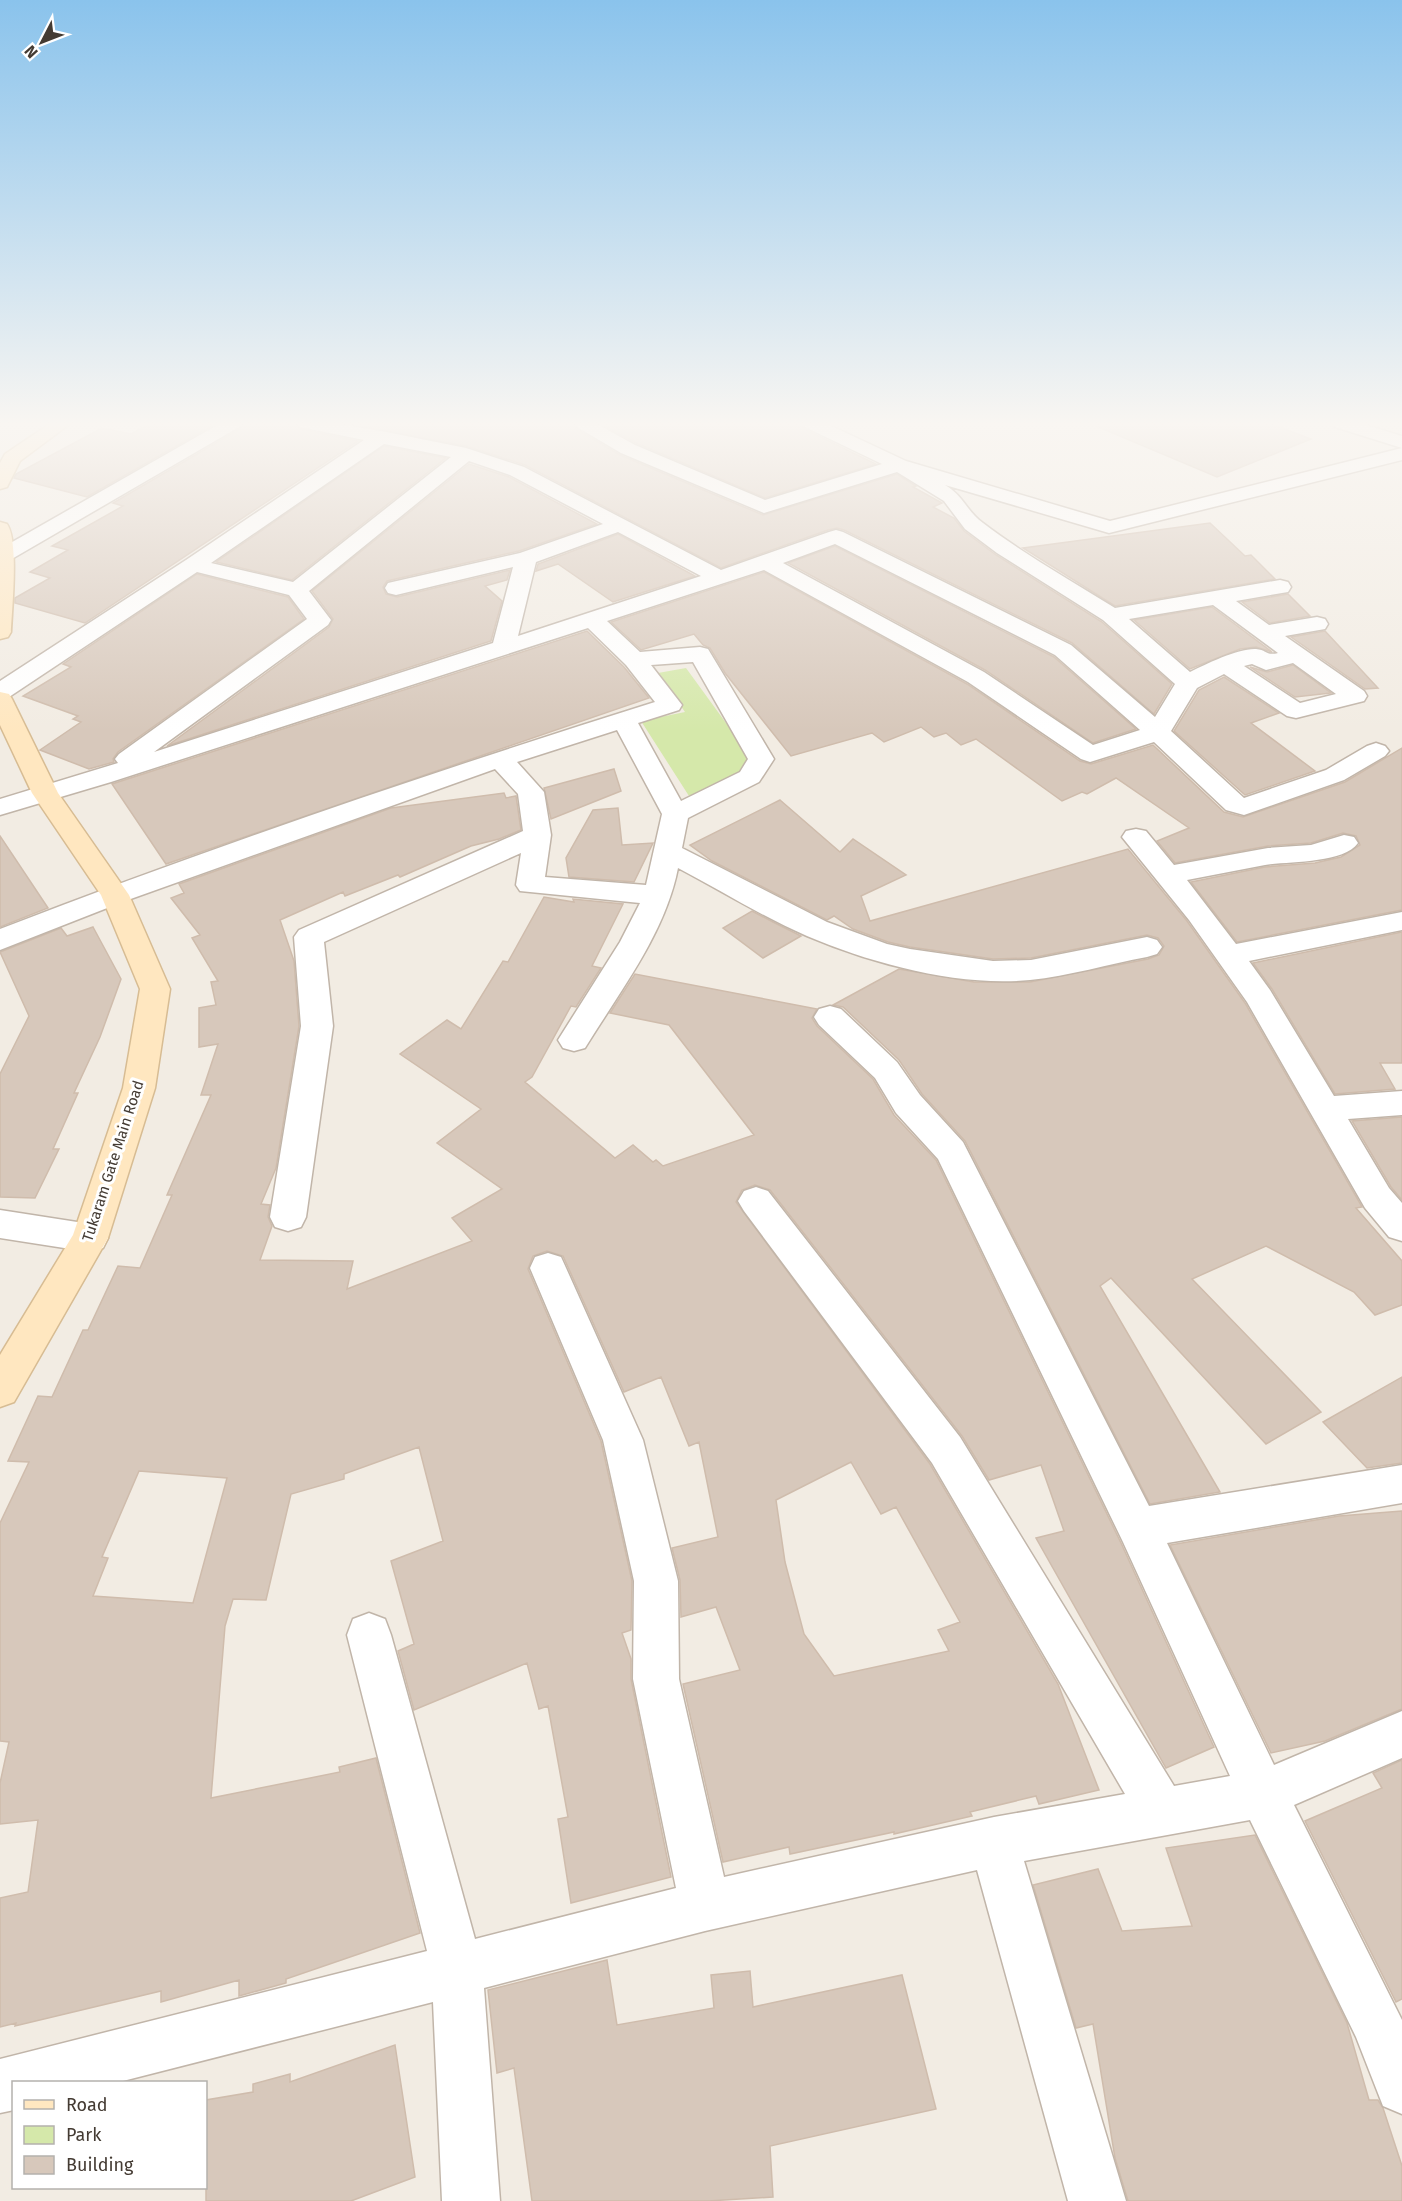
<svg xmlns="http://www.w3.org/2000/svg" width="1402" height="2201" font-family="'Fira Sans',sans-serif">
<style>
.green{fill:#d5e8aa}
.building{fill:#d7c8bb;stroke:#cfbcac;stroke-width:1.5;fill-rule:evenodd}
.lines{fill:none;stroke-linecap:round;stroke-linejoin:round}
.street-casing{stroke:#c1b5a9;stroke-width:3}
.secondary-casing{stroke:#d7bc93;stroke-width:3}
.street{fill:#fff;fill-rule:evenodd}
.secondary{fill:#ffe7c0;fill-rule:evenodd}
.labels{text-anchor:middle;stroke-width:6;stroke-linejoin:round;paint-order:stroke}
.street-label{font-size:15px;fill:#443b33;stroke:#fff}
</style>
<rect width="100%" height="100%" fill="#f2ece3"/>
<polygon class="green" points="686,668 750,756 740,776 689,796 641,721 685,712 658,673"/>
<g class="building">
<polygon points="151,423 217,423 87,497 14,478 16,474 102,428 131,434"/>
<polygon points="244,423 295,423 300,429 358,441 85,623 15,603 15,598 50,578 30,572 68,550 52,546 123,506 113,503 240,429"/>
<polygon points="343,423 572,423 576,429 620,455 763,515 897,474 916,486 913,487 942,503 933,507 954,518 964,531 996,555 1102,622 1172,684 1154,714 1072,643 844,530 837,528 828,530 721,568 525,465 466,446"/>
<polygon points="599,423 800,423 804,429 876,464 765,498 636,443"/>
<polygon points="1089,423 1269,423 1311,439 1217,477"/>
<polygon points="384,446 446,458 292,580 216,562"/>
<polygon points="469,464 509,477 597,524 519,551 387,581 383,587 386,594 397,597 510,570 507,580 485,586 502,601 491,641 167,746 329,627 333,619 312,591"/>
<polygon points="1210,523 1245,556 1251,555 1275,579 1115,606 1023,548"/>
<polygon points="618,534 695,576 613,602 558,564 536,571 538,564"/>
<polygon points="835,546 1054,657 1136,729 1093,743 985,670 788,563"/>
<polygon points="764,572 967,684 1080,761 1091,764 1153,745 1224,812 1243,817 1345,782 1402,748 1402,910 1237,942 1191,882 1265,867 1315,863 1341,857 1360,845 1356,836 1343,833 1311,843 1268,846 1175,863 1157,841 1189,828 1116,778 1087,794 1082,792 1062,801 976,739 961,745 946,733 934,737 921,727 884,742 872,733 791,756 725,673 710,648 703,645 694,634 641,650 611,622"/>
<polygon points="197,574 288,597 304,619 118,752 113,759 114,762 89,769 40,750 81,722 73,719 78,716 23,696 71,667 63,664"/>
<polygon points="1288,594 1310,616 1270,623 1242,602"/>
<polygon points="1212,607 1272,652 1256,647 1240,649 1190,669 1134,620"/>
<polygon points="587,631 624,667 649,698 166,864 112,784"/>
<polygon points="1325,631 1378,688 1365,689 1291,637"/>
<polygon points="1293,665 1331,693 1295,697 1250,667 1267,672"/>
<polygon points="1224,677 1279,713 1251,723 1315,771 1245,795 1174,731 1199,690"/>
<polygon points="614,769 621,791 551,819 544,788"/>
<path d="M504 793 506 798 516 796 521 830 499 839 471 846 400 877 398 875 345 896 343 892 280 920 294 961 299 1026 276 1168 261 1204 270 1205 268 1217 272 1226 260 1260 353 1261 347 1289 472 1241 452 1218 502 1189 437 1143 481 1109 400 1054 447 1020 461 1029 503 961 508 962 544 897 574 902 573 899 623 904 592 966 601 968 576 1007 571 1006 532 1077 525 1082 615 1158 633 1145 653 1162 656 1160 663 1166 754 1135 669 1025 610 1013 635 974 817 1009 812 1018 817 1026 873 1079 894 1115 936 1160 1121 1543 1214 1747 1166 1768 1036 1538 1064 1531 1041 1465 989 1480 962 1436 770 1190 755 1185 742 1190 736 1202 930 1464 1058 1684 1099 1790 1039 1804 1036 1796 970 1812 972 1816 894 1834V1832L790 1854 789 1847 723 1862 683 1684 740 1670 716 1607 681 1617 680 1580 672 1548 718 1537 699 1442 689 1446 661 1377 624 1392 563 1256 547 1251 533 1256 528 1269 601 1441 632 1581 631 1630 622 1633 631 1659V1679L671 1877 571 1903 558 1819 568 1817 548 1706 539 1709 527 1663 414 1710 398 1651 414 1644 391 1561 443 1541 419 1447 344 1474V1479L291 1494 266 1600 233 1599 225 1626 211 1798 340 1772 339 1767 376 1758 420 1933 286 1979V1983L239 1996V1980L161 2002V1991L15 2026 16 2023 0 2027V1898L28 1892 38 1820 0 1824V1783L9 1742 0 1741V1523L29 1462 8 1461 38 1396 52 1397 83 1330H88L118 1266 140 1268 172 1195H167L211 1095H201L218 1044 199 1047V1008L216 1005 211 982 218 981 192 938 200 935 171 898 184 893 179 884 391 808ZM851 1462 881 1514 896 1507 960 1622 938 1630 949 1651 834 1676 804 1634 785 1562 776 1500ZM139 1471 227 1478 193 1603 93 1596 108 1558 102 1557Z"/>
<polygon points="780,800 840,852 853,839 906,875 861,896 870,921 1128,849 1187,921 1245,1003 1362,1207 1356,1208 1402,1261 1402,1305 1375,1315 1354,1292 1266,1246 1192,1279 1321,1412 1266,1444 1111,1278 1100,1286 1220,1492 1150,1504 965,1141 922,1094 899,1060 843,1007 833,1005 899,969 974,982 1030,982 1148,959 1159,955 1164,946 1158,938 1147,935 1031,958 993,959 910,947 888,942 853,929 834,916 827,920 712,861 690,845"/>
<polygon points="618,808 622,845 653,843 634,882 569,877 566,858 593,810"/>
<polygon points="0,836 48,908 0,927"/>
<polygon points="752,911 773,922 801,936 763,958 723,928"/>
<polygon points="93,927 121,979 100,1037 74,1093 78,1093 53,1149 59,1149 35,1198 0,1197 0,1074 29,1016 0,952 61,928 67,936"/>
<polygon points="1402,932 1402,1063 1380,1063 1395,1089 1335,1094 1272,989 1253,963"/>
<polygon points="1402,1117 1402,1200 1391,1187 1352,1121"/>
<polygon points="1402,1377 1402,1463 1367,1468 1323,1422"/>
<polygon points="1402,1511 1402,1709 1325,1741 1271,1753 1170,1545 1339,1516"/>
<polygon points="1402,1760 1402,1999 1396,2002 1305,1821 1382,1788 1373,1773"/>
<polygon points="1255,1835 1347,2023 1369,2100 1378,2100 1383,2108 1402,2166 1402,2201 1128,2201 1115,2158 1093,2024 1076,2028 1033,1885 1098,1869 1122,1931 1192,1926 1166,1848"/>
<polygon points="607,1960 617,2025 714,2008 711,1975 750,1971 753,2007 902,1975 936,2109 770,2146 773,2197 708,2201 532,2201 514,2068 497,2073 488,1990"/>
<polygon points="395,2045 415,2177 351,2201 206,2201 206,2100 253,2092 253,2084 290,2074 290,2082"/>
</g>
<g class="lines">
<g class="street-casing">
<g id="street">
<polygon points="221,423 242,423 239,427 10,560 0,562 0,549"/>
<path d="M297 423H332L381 431 466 448 524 467 721 570 829 532 836 530 843 532 1071 645 1155 717 1175 684 1103 620 997 553 965 529 944 501 897 472 764 513 621 453 577 427 574 423H595L635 445 765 500 882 464 805 427 802 423H825L906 461 1110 521 1402 448V460L1109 533 945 485C964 496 967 512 983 523 1025 555 1070 580 1115 608L1280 580 1288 582 1291 587 1288 592 1236 601 1269 625 1317 617 1325 619 1328 624 1325 629 1285 636 1364 691 1367 696 1364 701 1296 718 1287 716 1224 674 1197 688 1171 731 1244 798 1326 770 1367 746 1376 743 1385 746 1389 751 1385 756 1344 780 1244 815 1226 810 1154 742 1090 762 1081 759 968 682 764 570 607 621 640 652 700 647 708 649 774 759 759 782 688 818 682 848 827 922 887 944 910 949 993 961 1031 960 1147 937 1157 940 1162 947 1157 954 1147 957C1109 964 1069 976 1030 980 959 987 873 964 807 936 763 917 720 890 678 868 665 934 620 991 585 1048L574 1051 563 1048 558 1040 620 942 640 903 520 891 516 885 521 853 324 942 333 1026 306 1217 301 1227 288 1231 275 1227 270 1217 301 1026 294 937 299 930 523 831 518 794 495 769 125 901 0 950V929C215 846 435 771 655 702L626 665 588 628 111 782 0 815V799L118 763 115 759 119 754 307 619 289 595 197 572 9 697 0 699V681L186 560 364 440 300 427ZM384 444 451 457 293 582 211 563ZM469 461 510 475 603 524 520 553 388 583 385 588 388 593 396 595 513 567 493 643 154 752 328 625 331 620 309 591ZM618 532 701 576 518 636 536 562ZM835 544 1055 655 1140 730 1093 745 984 672 783 563ZM1213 605 1278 653C1266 656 1267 650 1256 649 1239 648 1206 664 1190 672L1129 619ZM693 662 748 759 740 772 681 801 638 723 679 710 682 705 651 665ZM1293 663 1336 694 1300 703 1244 666 1252 664 1266 670ZM617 730 662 814 646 885 545 877 551 835 544 792 517 762Z"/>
<polygon points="1332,423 1359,423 1402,436 1402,448 1335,427"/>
<path d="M1136 829 1146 831 1174 865 1268 848 1311 845 1344 835 1354 837 1358 843C1343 864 1288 861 1265 865 1239 870 1213 875 1187 880L1236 944 1402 912V930L1249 961 1270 990 1334 1096 1402 1091V1115L1348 1119 1389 1188 1402 1203V1241L1389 1237 1365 1208 1247 1002 1189 920 1122 837 1126 831Z"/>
<polygon points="830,1006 841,1009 897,1062 920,1095 963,1142 1149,1506 1402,1465 1402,1503 1167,1543 1274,1765 1402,1711 1402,1758 1294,1805 1402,2020 1402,2114 1383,2106 1356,2037 1250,1820 1024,1861 1126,2201 1068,2201 977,1870 705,1931 484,1988 500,2201 442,2201 433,2002 119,2082 14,2082 14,2110 0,2113 0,2059 427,1951 347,1635 353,1619 369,1613 385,1619 391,1635 475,1939 676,1888 633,1679 634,1581 603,1440 530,1268 535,1257 548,1253 561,1257 566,1268 643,1440 678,1581 679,1679 724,1877 994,1817 1125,1794 932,1463 744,1211 738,1201 744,1191 756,1187 768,1191 960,1437 1174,1786 1230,1776 1123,1542 938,1159 896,1113 875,1078 819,1025 814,1017 819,1009"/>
<polygon points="0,1210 90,1224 103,1228 108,1238 103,1248 90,1252 0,1238"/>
</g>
</g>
<g class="secondary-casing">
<g id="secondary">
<polygon points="51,423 71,423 20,461 7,487 0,489 0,463 5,454"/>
<path d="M0 522 7 524C19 541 12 609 11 632L8 637 0 639Z"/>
<polygon points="0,692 9,694 12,699 58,793 129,895 170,989 155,1088 108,1238 14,1402 0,1407 0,1355 73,1235 123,1088 140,989 101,895 32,793 0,725"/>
</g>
</g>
<use href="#street" class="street"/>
<use href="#secondary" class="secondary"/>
</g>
<linearGradient id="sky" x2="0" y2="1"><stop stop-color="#8ac3ec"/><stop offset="0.58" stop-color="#f9f6f2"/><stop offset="1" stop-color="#f9f6f2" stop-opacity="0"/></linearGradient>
<rect width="1402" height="731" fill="url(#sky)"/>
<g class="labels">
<g class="street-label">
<text transform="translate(113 1161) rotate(-72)" y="5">Tukaram Gate Main Road</text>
</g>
</g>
<rect x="12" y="2081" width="195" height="108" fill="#ffffff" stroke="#b4b1ad" stroke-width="1.5"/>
<rect x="24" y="2100" width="30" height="9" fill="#ffe7c0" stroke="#b4b1ad" stroke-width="1.5"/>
<text x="66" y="2111" font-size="18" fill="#443b33">Road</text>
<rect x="24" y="2126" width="30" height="18" fill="#d5e8aa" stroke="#b4b1ad" stroke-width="1.5"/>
<text x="66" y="2141" font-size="18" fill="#443b33">Park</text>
<rect x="24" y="2156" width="30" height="18" fill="#d7c8bb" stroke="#b4b1ad" stroke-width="1.5"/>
<text x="66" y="2171" font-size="18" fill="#443b33">Building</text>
<g transform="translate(42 42) rotate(228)" stroke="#ffffff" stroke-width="4.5" paint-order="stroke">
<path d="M0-4.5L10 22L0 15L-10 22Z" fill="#443b33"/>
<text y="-9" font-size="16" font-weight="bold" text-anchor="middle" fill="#443b33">N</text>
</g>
</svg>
